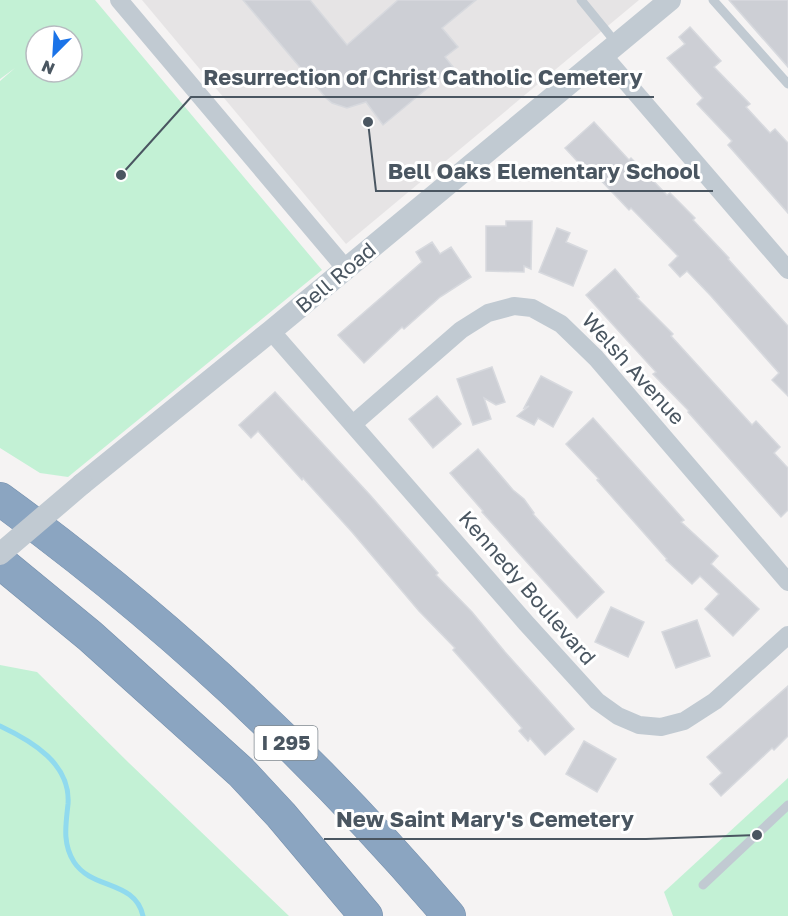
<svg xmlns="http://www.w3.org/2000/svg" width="788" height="916" font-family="'Golos Text',sans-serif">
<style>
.education{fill:#e6e4e5}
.green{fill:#c3f1d5;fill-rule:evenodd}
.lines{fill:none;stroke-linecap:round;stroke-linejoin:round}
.stream{stroke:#90daee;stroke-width:5}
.building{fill:#cdcfd5;stroke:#d7d9de;stroke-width:1.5}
.motorway-casing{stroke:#7690ad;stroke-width:34}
.service{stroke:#c1cad2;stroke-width:9}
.minor{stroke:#c1cad2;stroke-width:18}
.tertiary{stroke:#c1cad2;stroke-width:22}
.motorway{stroke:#8ba5c1;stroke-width:33}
.tertiary-bridge{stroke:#c1cad2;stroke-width:22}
.labels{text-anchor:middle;stroke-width:6;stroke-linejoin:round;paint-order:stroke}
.shield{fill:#fff;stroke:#808990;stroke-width:1.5}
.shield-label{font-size:20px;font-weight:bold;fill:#4a5661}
.street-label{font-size:21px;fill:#4a5661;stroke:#fff}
.leader{fill:none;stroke:#4a5661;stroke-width:2}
.callout-dot{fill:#4a5661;stroke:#fff;stroke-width:2}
.callout-label{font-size:22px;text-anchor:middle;font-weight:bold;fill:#4a5661;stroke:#fff;stroke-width:6;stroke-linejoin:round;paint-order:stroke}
</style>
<rect width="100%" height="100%" fill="#f5f3f3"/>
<polygon class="education" points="142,0 639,0 346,244"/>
<g class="green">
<path d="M0 0H95L322 270 68 477 40 473 0 448V81L15 68 0 79ZM36 36H72V72H36Z"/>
<polygon points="0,665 37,672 129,763 289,916 0,916"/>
<polygon points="788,778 788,916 673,916 664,892"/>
</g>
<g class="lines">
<path class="stream" d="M0 726C32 741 71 764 68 804 66 824 62 843 74 862 92 890 135 880 143 916"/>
</g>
<g class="building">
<polygon points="243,0 310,0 347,45 398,0 476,0 442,28 458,47 445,57 453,67 383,125 366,102 347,108 332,103 326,98"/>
<polygon points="729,0 788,0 788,67"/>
<polygon points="690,27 721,61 714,67 750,104 746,107 770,133 775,129 788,143 788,213 728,145 732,141 697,104 703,98 667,58 685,44 679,37"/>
<polygon points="594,122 629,160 631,158 667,195 670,193 695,218 693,220 729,258 728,259 788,326 788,396 772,380 779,373 711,296 687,271 680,277 669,265 678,256 631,208 629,210 593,172 590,175 565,148"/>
<polygon points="506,221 532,221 531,269 524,266 524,272 486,271 486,226 506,226"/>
<polygon points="557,228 570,233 566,242 587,251 573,286 539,272"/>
<polygon points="432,242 440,254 451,247 471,277 440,297 404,329 402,327 364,363 338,335 422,262 416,252"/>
<polygon points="615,269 639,297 637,298 673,334 671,336 752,425 756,421 780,447 774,453 788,468 788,510 781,517 688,412 689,411 653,374 656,372 586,295"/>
<polygon points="492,367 505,402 496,405 484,398 491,419 473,425 457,379"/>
<polygon points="541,376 572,392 553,427 538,418 534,425 517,416 529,406 524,408"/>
<polygon points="275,392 370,495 438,573 436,575 472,612 505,652 574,729 545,755 530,738 528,741 519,731 522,728 453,650 455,648 419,611 352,532 303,478 302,480 258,431 251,438 239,425"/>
<polygon points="437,396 461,424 433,448 409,419"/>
<polygon points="593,418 684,520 681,522 718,556 711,564 759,609 733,636 705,609 719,594 700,576 692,584 666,560 667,559 597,480 599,479 566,444"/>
<polygon points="478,449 513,490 524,499 534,513 533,514 569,554 604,592 577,618 482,512 483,511 450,473"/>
<polygon points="611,607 644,622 628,657 595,642"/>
<polygon points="697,620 710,656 676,668 662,632"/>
<polygon points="788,686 788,736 774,750 772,748 721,796 710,784 722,773 707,757"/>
<polygon points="584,741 616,759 597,792 566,774"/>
</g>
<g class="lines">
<g class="motorway-casing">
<g id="motorway">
<path d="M0 499C165 619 317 761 449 916"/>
<polyline points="0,562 90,636 241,772 281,815 366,916"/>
</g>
</g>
<g class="service">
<polyline points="581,0 617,44"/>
<polyline points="713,0 788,84"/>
<polyline points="703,885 788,805"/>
</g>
<g class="minor">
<polyline points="119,0 346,269"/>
<polyline points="603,55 788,270"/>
<polyline points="271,331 526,623 597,701 618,716 639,725 661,727 684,721 715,701 788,635"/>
<polyline points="353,424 461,330 488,313 514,306 532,308 561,324 596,358 788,582"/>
</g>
<polyline class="tertiary" points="82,484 271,331 670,0"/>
<use href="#motorway" class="motorway"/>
<polyline class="tertiary-bridge" points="0,554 82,484"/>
</g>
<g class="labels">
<rect class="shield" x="254.5" y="726" width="63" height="34" rx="4.5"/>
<g class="shield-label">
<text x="286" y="750">I 295</text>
</g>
<g class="street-label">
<text transform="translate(336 278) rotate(-40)" y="7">Bell Road</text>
<text transform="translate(633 369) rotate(48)" y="7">Welsh Avenue</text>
<text transform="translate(527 588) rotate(49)" y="7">Kennedy Boulevard</text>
</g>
</g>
<path class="leader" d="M121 175L191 97H654M368 122L376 191H713M757 835L646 839H324"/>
<g class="callout-dot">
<circle cx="121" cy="175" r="6"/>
<circle cx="368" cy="122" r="6"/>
<circle cx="757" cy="835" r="6"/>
</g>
<g class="callout-label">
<text x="423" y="85">Resurrection of Christ Catholic Cemetery</text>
<text x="544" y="179">Bell Oaks Elementary School</text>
<text x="485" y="827">New Saint Mary's Cemetery</text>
</g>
<g transform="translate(54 54) rotate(204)"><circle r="28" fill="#ffffff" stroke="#b7bbc0" stroke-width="1.5"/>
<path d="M0-4.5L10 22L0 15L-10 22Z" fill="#1a73e8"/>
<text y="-9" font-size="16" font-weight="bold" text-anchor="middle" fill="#4a5661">N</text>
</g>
</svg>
